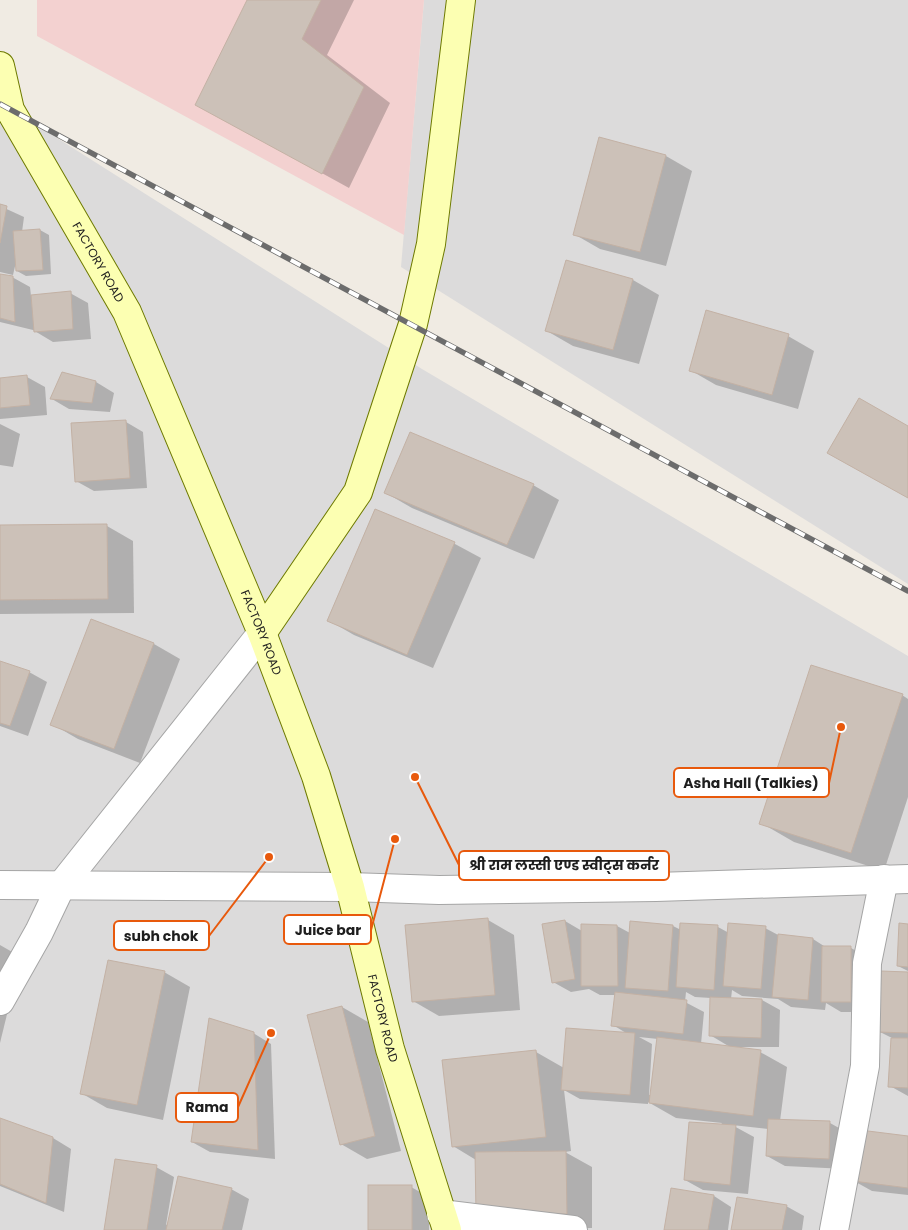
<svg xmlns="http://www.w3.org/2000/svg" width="908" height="1230" font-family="Poppins,'Noto Sans Devanagari',sans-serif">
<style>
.residential{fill:#dcdbdb}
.commercial{fill:#f3d1d0}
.shadow{fill:#0003;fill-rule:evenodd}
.building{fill:#ccc1b8;stroke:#c3b1a4}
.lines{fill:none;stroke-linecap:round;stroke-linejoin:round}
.minor-casing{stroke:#a5a5a5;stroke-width:30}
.tertiary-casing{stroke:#a5a5a5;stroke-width:30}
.secondary-casing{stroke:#6e7a00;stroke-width:30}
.minor{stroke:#fff;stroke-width:28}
.tertiary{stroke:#fff;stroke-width:28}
.secondary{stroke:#fcffb2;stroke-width:28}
.rail-casing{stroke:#6c6c6c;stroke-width:5.5}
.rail{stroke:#fff;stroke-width:4;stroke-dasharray:11;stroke-linecap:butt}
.labels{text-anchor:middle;stroke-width:5;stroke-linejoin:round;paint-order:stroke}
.street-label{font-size:12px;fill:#1e1e1e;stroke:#fff}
.leader{fill:none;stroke:#e8590c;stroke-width:2}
.callout-dot{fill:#e8590c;stroke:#fff;stroke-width:2}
.callout{fill:#fff;stroke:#e8590c;stroke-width:2}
.callout-label{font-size:14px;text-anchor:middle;font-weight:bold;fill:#1e1e1e}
</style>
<rect width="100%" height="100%" fill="#f0ebe3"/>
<g class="residential">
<polygon points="424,0 908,0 908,584 401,267"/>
<polygon points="0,105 27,119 422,369 908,656 908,1230 0,1230"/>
</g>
<polygon class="commercial" points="37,0 424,0 404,235 37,36"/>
<g class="shadow">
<polygon points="248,0 354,0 327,55 390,103 349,188 196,104"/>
<polygon points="666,156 692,171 666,266 600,249 574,234"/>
<polygon points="0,206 24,217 22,232 40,230 49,235 51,274 26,276 17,271 16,262 13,275 0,272"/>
<polygon points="567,261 633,280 659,295 639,364 573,346 547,331"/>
<polygon points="0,276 12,277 30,287 31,296 70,293 88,303 91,339 53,342 33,330 0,322"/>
<polygon points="788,336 814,351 798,409 716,385 690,370"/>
<polygon points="63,374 96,382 114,393 110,412 69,409 52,399"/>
<polygon points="27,377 45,387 47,415 0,419 0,379"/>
<polygon points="126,422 143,432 147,488 94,491 76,481"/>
<polygon points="0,424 20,434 13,467 0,465"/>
<polygon points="533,485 559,500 534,559 412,508 386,493"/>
<polygon points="375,510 455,544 481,558 433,668 354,635 328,620"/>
<polygon points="107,526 133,541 134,613 0,614 0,527"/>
<polygon points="92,621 154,644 180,659 140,763 78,739 52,724"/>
<polygon points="0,662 29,672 47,682 28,736 0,726"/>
<polygon points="902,695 908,699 908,797 884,871 794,842 761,823"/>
<polygon points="488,920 514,935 520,1010 439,1016 413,1001"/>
<path d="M565 921 582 931 617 926 630 933 673 926 681 930 718 927 729 933 765 928 780 936 813 939 827 948H851L869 958 868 1012H841L826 1003 825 1010 791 1007 778 999 742 996 732 990 731 999 762 1000 780 1010 779 1047H730L710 1035 711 998 695 997 686 992 685 1002 704 1012 701 1044 760 1052 787 1067 780 1121 830 1123 848 1133 846 1169 785 1166 767 1156 768 1129 732 1125 754 1137 748 1194 703 1190 685 1180 722 1123 676 1118 648 1102V1104L580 1099 564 1090 571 1151 565 1152 592 1167V1228L503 1229 476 1160 453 1146 536 1052 564 1068 626 1033 613 1025 616 995H600L589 989 571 992 553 982ZM639 1037 658 1039 651 1095H649L652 1044Z"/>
<polygon points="908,925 908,971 898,966"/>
<polygon points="0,945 21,957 0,1043"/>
<polygon points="164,972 190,987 163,1120 107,1108 81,1093"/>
<polygon points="908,973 908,1096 890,1086 892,1038 880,1032"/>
<polygon points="342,1007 368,1022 401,1151 367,1159 341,1144"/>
<polygon points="253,1033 271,1044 275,1159 210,1152 192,1142"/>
<polygon points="0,1119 53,1138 71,1149 64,1212 0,1186"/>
<polygon points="908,1137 908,1195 872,1191 854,1181"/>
<polygon points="156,1167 174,1177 166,1225 231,1189 249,1199 242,1230 106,1230"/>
<polygon points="411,1187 429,1197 429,1230 369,1230"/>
<polygon points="714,1196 731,1207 728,1230 667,1230"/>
<polygon points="786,1206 804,1216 802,1230 732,1230"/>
</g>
<g class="building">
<polygon points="247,0 321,0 302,39 364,87 322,174 195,105"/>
<polygon points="599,137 666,155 640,252 573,235"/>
<polygon points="0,204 7,206 0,243"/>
<polygon points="40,229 43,270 16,271 13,231"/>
<polygon points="566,260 633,279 613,350 545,331"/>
<polygon points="0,274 13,276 15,322 0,318"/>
<polygon points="71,291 73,329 34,332 31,295"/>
<polygon points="706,310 789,334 772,395 689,371"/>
<polygon points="62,372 96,381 92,403 50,399"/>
<polygon points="27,375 30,405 0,408 0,378"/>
<polygon points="859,398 908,426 908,498 827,453"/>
<polygon points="126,420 130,478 75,482 71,423"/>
<polygon points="410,432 534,484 507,545 384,493"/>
<polygon points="375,509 455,542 407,655 327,621"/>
<polygon points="107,524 108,599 0,600 0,525"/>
<polygon points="91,619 154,643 114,749 50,725"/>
<polygon points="0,661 30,671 10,726 0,723"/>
<polygon points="811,665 903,694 851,853 759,824"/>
<polygon points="488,918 495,995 412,1002 405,925"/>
<polygon points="565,920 575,979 552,983 542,924"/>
<polygon points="630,921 673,925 668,991 625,988"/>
<polygon points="680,923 718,925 714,990 676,987"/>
<polygon points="728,923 766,926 761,989 723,986"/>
<polygon points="899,923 908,924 908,967 897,966"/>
<polygon points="581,924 617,925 618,986 581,986"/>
<polygon points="778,934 813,938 808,1000 772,997"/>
<polygon points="822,946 851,946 851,1002 821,1002"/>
<polygon points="108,960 165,971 137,1105 80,1094"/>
<polygon points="881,971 908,972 908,1033 879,1032"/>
<polygon points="615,992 687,1000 683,1034 611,1026"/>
<polygon points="710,997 762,999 761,1038 709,1036"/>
<polygon points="342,1006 375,1136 340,1145 307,1015"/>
<polygon points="209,1018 254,1032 258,1150 191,1142"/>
<polygon points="566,1028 635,1033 630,1095 561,1090"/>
<polygon points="657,1037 761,1050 753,1116 649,1103"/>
<polygon points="891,1038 908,1038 908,1088 888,1087"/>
<polygon points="536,1050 546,1137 452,1147 442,1060"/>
<polygon points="0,1118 53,1137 46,1203 0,1184"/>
<polygon points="768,1119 830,1121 829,1159 766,1156"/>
<polygon points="689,1122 736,1125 730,1185 684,1180"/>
<polygon points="860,1130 908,1136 908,1188 853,1181"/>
<polygon points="566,1151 567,1214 476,1214 475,1152"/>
<polygon points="115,1159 157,1165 147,1230 104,1230"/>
<polygon points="178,1176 232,1188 222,1230 166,1230"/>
<rect x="368" y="1185" width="44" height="45"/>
<polygon points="671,1188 714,1195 708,1230 664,1230"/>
<polygon points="737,1197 787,1205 782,1230 731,1230"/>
</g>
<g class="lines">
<g class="minor-casing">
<g id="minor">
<polyline points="61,886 262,633"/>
<polyline points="441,1214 573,1230"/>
<polyline points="834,1230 865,1066 867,963 884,879"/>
</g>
</g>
<g class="tertiary-casing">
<g id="tertiary">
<polyline points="0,885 350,887 439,890 656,887 908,879"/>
<polyline points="0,1001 39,932 61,886"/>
</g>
</g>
<g class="secondary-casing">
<g id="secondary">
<path id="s1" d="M0 66 10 110 127 312 262 633 316 776 350 887 390 1049 447 1230"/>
<polyline points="262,633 358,492 413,324 431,244 461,0"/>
</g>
</g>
<use href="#minor" class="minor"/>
<use href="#tertiary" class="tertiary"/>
<use href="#secondary" class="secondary"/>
<g class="rail-casing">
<polyline id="rail" points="0,104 908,591"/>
</g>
<use href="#rail" class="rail"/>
</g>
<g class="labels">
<g class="street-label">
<text dy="4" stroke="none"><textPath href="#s1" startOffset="221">FACTORY ROAD</textPath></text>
<text dy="4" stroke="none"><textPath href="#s1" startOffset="626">FACTORY ROAD</textPath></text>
<text dy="4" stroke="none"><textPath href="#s1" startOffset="1031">FACTORY ROAD</textPath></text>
</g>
</g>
<path class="leader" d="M841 727L829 783M415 777L459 865M395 839L371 930M269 857L209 936M271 1033L238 1107"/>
<g class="callout-dot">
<circle cx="841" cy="727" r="5"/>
<circle cx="415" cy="777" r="5"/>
<circle cx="395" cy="839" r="5"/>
<circle cx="269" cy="857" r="5"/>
<circle cx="271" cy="1033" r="5"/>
</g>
<g class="callout">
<rect x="674" y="768" width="155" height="29" rx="5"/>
<rect x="459" y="851" width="210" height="29" rx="5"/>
<rect x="284" y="915" width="87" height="29" rx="5"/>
<rect x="114" y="921" width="95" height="29" rx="5"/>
<rect x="176" y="1093" width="62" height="29" rx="5"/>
</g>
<g class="callout-label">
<text x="751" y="788">Asha Hall (Talkies)</text>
<text x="564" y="870">श्री राम लस्सी एण्ड स्वीट्स कर्नर</text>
<text x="328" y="935">Juice bar</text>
<text x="161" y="941">subh chok</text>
<text x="207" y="1112">Rama</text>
</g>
</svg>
